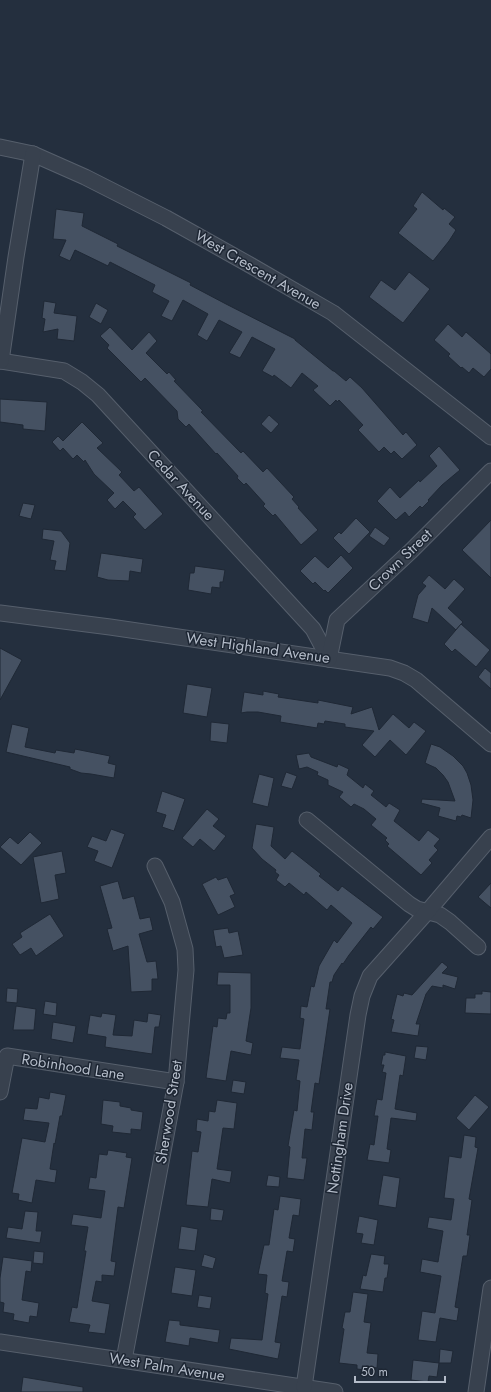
<svg xmlns="http://www.w3.org/2000/svg" width="491" height="1392" font-family="Jost,sans-serif">
<style>
.building{fill:#455162;stroke:#1f2835}
.lines{fill:none;stroke-linecap:round;stroke-linejoin:round}
.minor-casing{stroke:#565f6c;stroke-width:17}
.minor{stroke:#38414e;stroke-width:15}
.labels{text-anchor:middle;stroke-width:3;stroke-linejoin:round;paint-order:stroke}
.street-label{font-size:15px;fill:#b4bcc9;stroke:#1d2633}
</style>
<rect width="100%" height="100%" fill="#242f3e"/>
<g class="building">
<polygon points="422,192 443,210 444,208 455,217 449,224 456,230 449,241 433,261 398,233 417,209 413,206"/>
<polygon points="56,209 84,213 82,226 118,244 117,246 191,283 190,285 226,304 295,339 295,340 333,371 334,371 346,381 350,377 362,388 403,435 406,432 417,445 402,459 394,451 391,454 384,447 379,452 358,430 363,425 339,400 337,402 336,400 330,406 313,390 318,386 302,373 291,388 274,375 273,377 262,371 275,349 252,337 240,358 229,353 242,332 219,320 207,341 197,335 208,314 183,300 172,321 161,316 169,301 152,292 155,285 110,262 108,266 75,250 70,261 59,256 66,240 53,239"/>
<polygon points="409,272 430,289 403,323 369,297 381,280 395,290"/>
<polygon points="44,301 56,303 54,313 77,316 74,341 57,339 58,329 43,332 45,319 42,318"/>
<polygon points="96,303 108,310 101,324 89,317"/>
<polygon points="448,324 462,337 466,332 491,354 491,369 484,377 473,368 469,373 462,367 461,368 448,356 450,354 434,340"/>
<polygon points="110,327 132,350 149,332 157,341 146,353 167,374 169,372 176,380 174,381 203,411 201,412 241,453 243,451 263,472 267,468 294,497 292,499 299,507 298,508 318,530 301,545 275,514 273,516 263,506 265,504 246,483 244,485 237,478 238,476 217,453 216,454 189,424 186,427 178,419 177,411 145,378 141,382 107,348 109,345 100,336"/>
<polygon points="0,399 47,402 45,431 23,429 23,425 0,422"/>
<polygon points="269,415 279,424 271,433 261,424"/>
<polygon points="82,422 103,443 97,448 122,472 119,475 134,491 139,487 163,514 145,530 133,517 136,514 123,501 115,509 107,500 114,493 94,474 85,460 84,462 77,455 73,459 63,448 60,451 52,442 58,436 63,441"/>
<polygon points="439,446 460,470 442,485 428,500 429,501 422,508 420,506 409,517 405,512 396,520 377,501 390,487 400,498 419,480 420,482 437,466 429,456"/>
<polygon points="23,503 35,505 31,519 19,516"/>
<polygon points="356,518 370,532 349,554 333,538 339,532 341,534"/>
<polygon points="491,520 491,578 462,550"/>
<polygon points="375,527 390,538 384,546 369,536"/>
<polygon points="43,529 61,531 70,543 66,571 54,570 56,561 50,560 54,541 42,539"/>
<polygon points="101,553 143,559 141,573 130,571 129,581 108,580 97,577"/>
<polygon points="341,555 353,568 328,593 325,590 324,591 315,582 313,584 300,571 315,556 328,568"/>
<polygon points="195,566 225,570 223,582 220,582 220,588 212,587 211,594 188,590 190,573 194,573"/>
<polygon points="429,575 445,589 454,579 465,589 448,608 463,622 456,630 432,608 428,623 412,618 418,595 426,586 422,583"/>
<polygon points="461,624 490,650 476,667 455,649 452,652 444,644"/>
<polygon points="0,648 22,660 0,700"/>
<polygon points="485,668 491,673 491,689 478,677"/>
<polygon points="187,684 212,688 207,717 183,713"/>
<polygon points="263,691 279,694 278,697 318,703 318,700 353,707 351,714 372,707 379,730 393,714 409,728 414,722 426,731 406,755 390,740 375,757 362,745 374,731 345,727 345,724 325,721 324,724 318,723 317,728 280,722 281,716 258,712 247,712 241,713 244,692 263,695"/>
<polygon points="211,722 229,724 227,743 210,741"/>
<polygon points="12,724 29,728 25,747 55,753 56,750 74,753 75,749 110,756 108,763 116,765 114,778 91,774 81,773 70,769 70,767 6,752"/>
<polygon points="431,744 440,747 453,756 463,766 467,773 471,785 473,800 471,818 462,815 461,817 457,816 456,821 438,816 440,808 421,803 422,799 455,801 448,782 443,775 436,768 425,763"/>
<polygon points="309,753 311,757 337,767 338,764 349,769 347,775 363,788 365,784 374,791 371,795 386,807 389,803 400,810 394,821 419,841 428,830 440,839 434,846 438,850 429,860 432,863 421,875 387,846 389,844 385,840 387,838 371,825 376,819 364,809 354,804 351,807 339,797 343,792 328,785 328,780 317,775 318,772 307,767 299,769 296,755"/>
<polygon points="286,772 297,776 292,789 281,786"/>
<polygon points="259,774 274,778 268,807 252,803"/>
<polygon points="162,791 185,799 174,831 162,827 166,815 156,812"/>
<polygon points="207,809 219,819 213,826 226,836 214,851 200,839 193,847 182,838"/>
<polygon points="256,824 274,827 271,846 285,859 292,851 321,874 319,876 338,891 342,886 383,917 373,929 371,927 349,955 343,964 342,963 334,975 332,982 330,982 326,1009 330,1009 319,1084 315,1083 311,1112 314,1112 312,1130 305,1129 302,1158 307,1158 304,1180 287,1178 290,1147 288,1146 294,1110 297,1111 300,1081 296,1080 299,1060 280,1058 282,1047 300,1049 304,1019 300,1018 301,1006 307,1007 311,986 314,987 319,966 334,940 337,943 352,923 331,905 327,910 306,892 304,895 289,883 285,887 276,880 279,875 275,872 276,870 262,859 252,848"/>
<polygon points="111,829 125,834 112,868 94,861 98,851 87,847 92,836 106,841"/>
<polygon points="30,832 42,843 21,865 0,847 10,837 18,844"/>
<polygon points="62,851 66,873 55,875 59,899 41,903 33,857"/>
<polygon points="216,877 218,880 227,877 235,894 230,896 235,907 218,915 202,884"/>
<polygon points="118,881 123,899 134,896 140,919 150,917 153,930 139,934 147,962 156,961 158,979 152,979 152,991 131,992 128,946 113,951 107,929 112,928 100,886"/>
<polygon points="491,883 491,908 478,897"/>
<polygon points="50,914 64,936 36,956 31,948 20,955 12,944 22,937 20,933"/>
<polygon points="228,928 229,933 238,931 243,955 224,958 221,946 216,947 213,930"/>
<polygon points="442,962 448,967 442,973 458,977 455,989 443,985 443,988 432,986 426,994 416,1024 420,1024 418,1036 391,1032 394,1020 391,1019 397,994 403,996 404,993 412,995"/>
<polygon points="218,972 251,973 251,1008 246,1041 253,1043 251,1055 231,1051 226,1081 206,1078 213,1026 217,1027 218,1018 226,1019 227,1013 230,1013 230,985 217,985"/>
<polygon points="7,988 18,989 17,1003 6,1002"/>
<polygon points="482,991 491,992 491,1014 465,1013 466,998 475,998 475,994 482,994"/>
<polygon points="45,1001 57,1003 56,1016 43,1014"/>
<polygon points="16,1006 36,1009 34,1030 13,1030"/>
<polygon points="102,1013 116,1015 113,1035 132,1036 134,1020 147,1022 148,1013 161,1015 159,1027 155,1027 152,1054 105,1047 106,1037 87,1034 90,1015 101,1017"/>
<polygon points="53,1022 76,1026 73,1043 51,1039"/>
<polygon points="416,1046 428,1047 426,1060 414,1058"/>
<polygon points="385,1052 406,1056 403,1076 400,1075 395,1109 417,1113 416,1121 391,1118 387,1149 391,1150 389,1163 367,1160 370,1144 374,1145 378,1116 374,1116 377,1099 382,1100 386,1073 382,1072 384,1065 381,1065 383,1055 385,1055"/>
<polygon points="233,1080 246,1082 244,1094 231,1092"/>
<polygon points="50,1092 66,1095 62,1116 60,1116 55,1144 54,1143 50,1169 57,1170 55,1183 36,1180 32,1203 18,1200 19,1194 12,1193 22,1138 45,1142 49,1123 23,1120 25,1108 37,1109 39,1097 49,1099"/>
<polygon points="475,1095 489,1107 469,1130 456,1118"/>
<polygon points="103,1100 120,1102 120,1106 131,1108 131,1110 143,1112 141,1130 131,1129 131,1134 112,1132 113,1126 101,1124"/>
<polygon points="217,1100 237,1103 234,1129 223,1128 217,1169 232,1171 230,1183 212,1179 208,1207 186,1205 192,1151 198,1152 201,1132 196,1131 197,1119 208,1121 209,1111 215,1112"/>
<polygon points="464,1135 476,1137 475,1147 478,1148 469,1199 472,1200 467,1235 470,1235 467,1256 463,1256 455,1307 459,1308 457,1321 440,1318 436,1342 418,1340 422,1311 435,1313 441,1276 420,1272 422,1259 438,1262 443,1231 427,1228 429,1217 451,1220 454,1199 444,1198 449,1156 461,1158"/>
<polygon points="108,1150 127,1153 126,1157 132,1158 124,1208 118,1207 111,1261 116,1262 114,1276 102,1275 102,1282 96,1281 92,1301 110,1304 105,1334 88,1332 90,1325 69,1322 72,1307 77,1308 86,1251 84,1251 88,1227 71,1225 73,1214 101,1218 105,1191 88,1189 90,1177 96,1178 99,1154 107,1155"/>
<polygon points="268,1175 280,1177 279,1187 266,1186"/>
<polygon points="383,1175 400,1178 396,1208 378,1205"/>
<polygon points="280,1196 301,1199 299,1216 293,1215 289,1238 295,1239 293,1252 287,1251 282,1281 289,1282 287,1297 282,1296 275,1342 281,1343 278,1359 229,1349 231,1338 262,1340 268,1294 265,1293 267,1275 258,1274 264,1245 269,1245 274,1209 278,1210"/>
<polygon points="211,1208 224,1210 222,1221 210,1220"/>
<polygon points="25,1211 38,1212 36,1231 42,1231 40,1243 6,1238 8,1227 22,1229"/>
<polygon points="359,1216 378,1220 374,1245 361,1243 363,1234 356,1233"/>
<polygon points="181,1226 198,1229 195,1251 178,1249"/>
<polygon points="34,1251 44,1252 43,1264 33,1263"/>
<polygon points="204,1254 216,1258 213,1269 201,1266"/>
<polygon points="371,1254 385,1256 384,1264 389,1264 387,1278 385,1278 383,1292 360,1289 363,1275 366,1276"/>
<polygon points="3,1257 32,1261 31,1272 26,1271 22,1300 39,1303 37,1317 30,1316 29,1323 13,1320 14,1314 3,1312 4,1303 0,1302 0,1278"/>
<polygon points="175,1267 196,1270 192,1296 171,1293"/>
<polygon points="353,1292 368,1294 364,1322 371,1323 367,1353 378,1354 377,1368 366,1366 366,1370 357,1369 357,1365 339,1363 344,1329 342,1328 345,1312 350,1312"/>
<polygon points="199,1295 212,1297 210,1309 197,1307"/>
<polygon points="169,1320 180,1321 180,1325 220,1330 218,1343 190,1338 189,1346 165,1342"/>
<polygon points="440,1349 453,1351 451,1363 439,1363"/>
<polygon points="413,1360 439,1363 437,1377 429,1376 428,1382 411,1380"/>
<polygon points="23,1377 83,1387 83,1392 21,1392"/>
</g>
<g class="lines">
<g class="minor-casing">
<g id="minor">
<polyline points="0,147 33,154 85,177 166,218 250,265 333,313 491,437"/>
<polyline points="0,361 64,371 82,382 98,395 313,629 329,659"/>
<polyline points="1,361 16,257 33,154"/>
<polyline points="0,613 110,627 390,668 404,673 416,680 491,744"/>
<polyline points="329,659 337,620 411,551 491,471"/>
<polyline points="307,820 409,904 417,909 440,915 450,922 478,947"/>
<polyline points="0,1092 7,1056 176,1082"/>
<polyline points="0,1342 335,1392"/>
<polyline points="124,1360 176,1082 186,970 185,949 172,902 155,866"/>
<polyline points="304,1387 358,1015 362,996 370,976 428,911 491,837"/>
<polyline points="476,1392 491,1288"/>
</g>
</g>
<use href="#minor" class="minor"/>
</g>
<g class="labels">
<g class="street-label">
<text transform="translate(258 270) rotate(30)" y="5">West Crescent Avenue</text>
<text transform="translate(181 485) rotate(47)" y="5">Cedar Avenue</text>
<text transform="translate(400 560) rotate(-44)" y="5">Crown Street</text>
<text transform="translate(258 648) rotate(8)" y="5">West Highland Avenue</text>
<text transform="translate(73 1067) rotate(9)" y="5">Robinhood Lane</text>
<text transform="translate(169 1112) rotate(-81)" y="5">Sherwood Street</text>
<text transform="translate(340 1138) rotate(-82)" y="5">Nottingham Drive</text>
<text transform="translate(167 1367) rotate(9)" y="5">West Palm Avenue</text>
</g>
</g>
<path d="M355 1376v6h90v-6" fill="none" stroke="#b4bcc9" stroke-width="2"/>
<text x="361" y="1376" font-size="12" fill="#b4bcc9" stroke="#1d2633" stroke-width="3" paint-order="stroke">50 m</text>
</svg>
